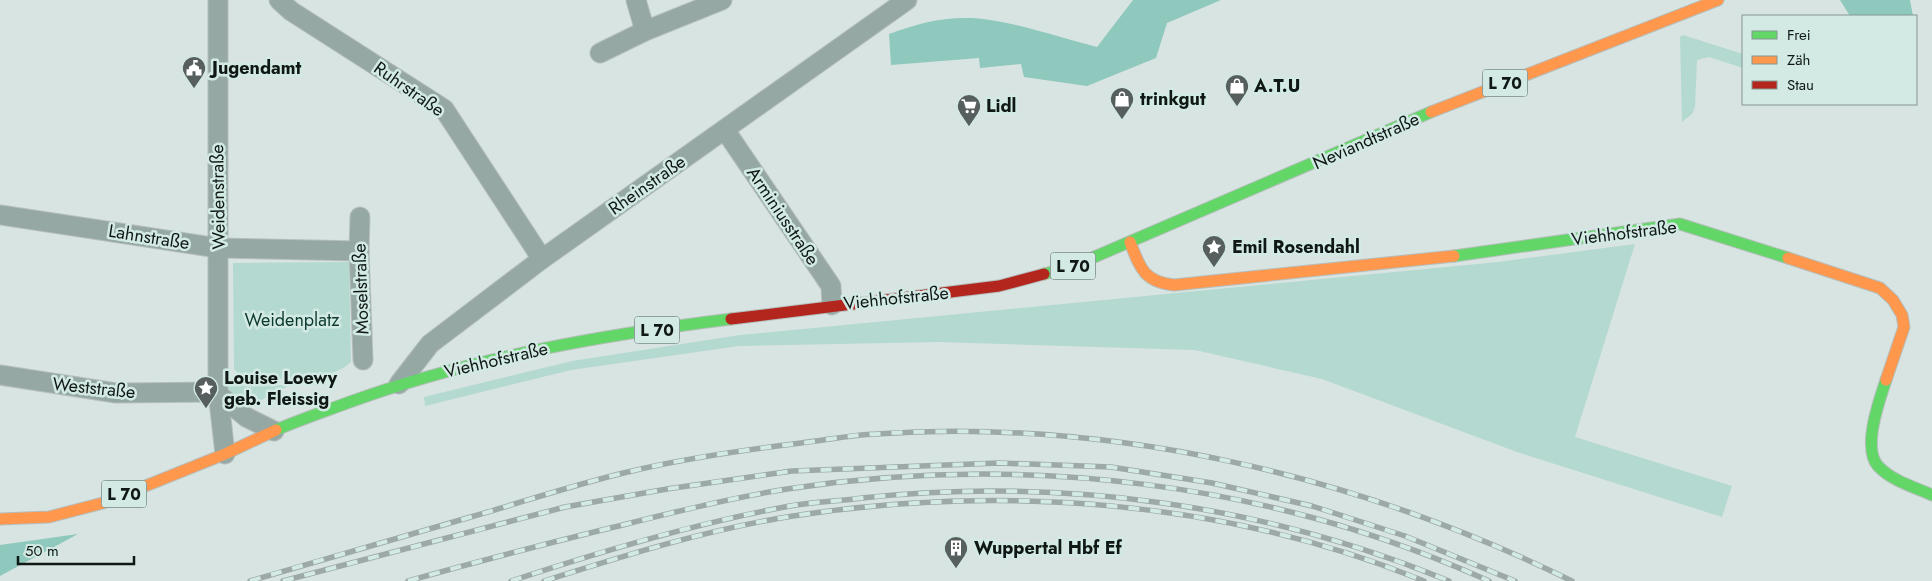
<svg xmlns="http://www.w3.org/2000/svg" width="1932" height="581" font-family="Jost,sans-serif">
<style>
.green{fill:#b4d9d0}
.forest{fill:#8fc8bc}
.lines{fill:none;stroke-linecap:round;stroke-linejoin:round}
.street-casing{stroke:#b5bebc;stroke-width:21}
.fast-casing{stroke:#b5bebc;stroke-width:13}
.slow-casing{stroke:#b5bebc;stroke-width:13}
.jam-casing{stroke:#b5bebc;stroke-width:13}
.street{stroke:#95a8a4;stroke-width:19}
.fast{stroke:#63d668;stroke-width:11}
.slow{stroke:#ff974d;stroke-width:11}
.jam{stroke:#b3261e;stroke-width:11}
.rail-casing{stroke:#9ca9a6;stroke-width:5.5}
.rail{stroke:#d2eae3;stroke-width:4;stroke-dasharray:11;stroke-linecap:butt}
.labels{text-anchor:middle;stroke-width:5;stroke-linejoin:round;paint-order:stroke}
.shield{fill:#d2eae3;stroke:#4a5754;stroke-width:1}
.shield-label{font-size:16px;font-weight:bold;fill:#101816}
.poi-label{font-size:18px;font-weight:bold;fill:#101816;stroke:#d2eae3;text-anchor:start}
.street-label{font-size:18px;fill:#101816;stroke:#d2eae3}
.park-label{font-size:18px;fill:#0c3930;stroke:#d2eae3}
</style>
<rect width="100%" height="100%" fill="#d8e4e1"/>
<g class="green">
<polygon points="1683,35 1743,54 1743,68 1709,57 1697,60 1695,107 1692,114 1682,122 1680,37"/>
<polygon points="1635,244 1575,437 1732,486 1722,517 1517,452 1322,379 1195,350 939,342 739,346 571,370 425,406 424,397 572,361 740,335 1498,262"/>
<path d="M349 262 351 362C329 384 273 378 243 378L234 369 233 263Z"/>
<polygon points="290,385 246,408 230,392 228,386"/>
</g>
<g class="forest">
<path d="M1133 0H1221L1167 23 1156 58 1087 86 1024 77 1021 64 980 68 979 58 891 65 889 34C915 24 942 17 970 18 1007 19 1060 38 1097 47Z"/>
<polygon points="1840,0 1910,0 1913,16 1850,16"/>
<polygon points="78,534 0,576 0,545"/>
</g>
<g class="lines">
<g class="street-casing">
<g id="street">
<polyline points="218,0 218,392 225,454"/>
<polyline points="279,0 291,11 444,109 542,259"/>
<polyline points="636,0 645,31"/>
<polyline points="600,53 645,31 722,0"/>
<polyline points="725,130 831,286 832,305"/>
<polyline points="0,215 218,248 359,251"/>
<polyline points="360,217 359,251 363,360"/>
<polyline points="0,375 116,393 218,392"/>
<polyline points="399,384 430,344 542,259 907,0"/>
<polyline points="218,394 246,417 274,431"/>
</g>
</g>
<g class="fast-casing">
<g id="fast">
<polyline points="1454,256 1680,224 1788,258"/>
<polyline points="1044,274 1071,267 1431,112"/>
<path d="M1886 380C1879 401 1862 448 1878 466 1892 481 1914 487 1932 495"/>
<path d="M276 430C299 420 323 412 347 403 470 358 601 335 731 319"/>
</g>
</g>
<g class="slow-casing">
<g id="slow">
<polyline points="1431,112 1718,0"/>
<path d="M1130 242C1140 268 1144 282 1174 285L1454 256"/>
<polyline points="1788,258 1880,288 1893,300 1902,315 1904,327 1886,380"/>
<polyline points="0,519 49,517 103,503 225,454 276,430"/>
</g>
</g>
<g class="jam-casing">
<polyline id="jam" points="731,319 999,286 1044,274"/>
</g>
<use href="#street" class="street"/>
<use href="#fast" class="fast"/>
<use href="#slow" class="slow"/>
<use href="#jam" class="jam"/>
<g class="rail-casing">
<g id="rail">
<path d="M250 581C324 559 399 538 474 516 526 501 579 483 632 471 687 458 744 450 801 443 826 440 851 435 876 434 1115 418 1358 476 1572 581"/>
<polyline points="283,581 565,507 667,489 792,471 999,463 1111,467 1212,483 1312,506 1405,536 1515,581"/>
<path d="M408 581C472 563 537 546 602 530 663 515 724 499 787 489 1024 453 1270 482 1489 581"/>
<path d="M511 581C602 551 696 523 790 506 814 502 839 501 862 498 1063 477 1262 504 1449 581"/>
<path d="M544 581C626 555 709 529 793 516 1003 484 1226 500 1424 581"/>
</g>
</g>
<use href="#rail" class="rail"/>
</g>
<defs>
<g id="civic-pin" transform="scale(1.25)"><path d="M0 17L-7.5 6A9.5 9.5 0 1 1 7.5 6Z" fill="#565f5d" stroke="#d2eae3"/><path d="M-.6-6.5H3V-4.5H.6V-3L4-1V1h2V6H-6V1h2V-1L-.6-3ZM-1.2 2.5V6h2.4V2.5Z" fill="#fff"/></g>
<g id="shop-pin" transform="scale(1.25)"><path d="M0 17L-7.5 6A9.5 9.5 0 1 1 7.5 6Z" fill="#565f5d" stroke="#d2eae3"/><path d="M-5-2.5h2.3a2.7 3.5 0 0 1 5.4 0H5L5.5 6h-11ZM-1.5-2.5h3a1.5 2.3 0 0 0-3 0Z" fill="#fff"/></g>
<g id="supermarket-pin" transform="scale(1.25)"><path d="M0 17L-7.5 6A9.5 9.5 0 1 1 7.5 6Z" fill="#565f5d" stroke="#d2eae3"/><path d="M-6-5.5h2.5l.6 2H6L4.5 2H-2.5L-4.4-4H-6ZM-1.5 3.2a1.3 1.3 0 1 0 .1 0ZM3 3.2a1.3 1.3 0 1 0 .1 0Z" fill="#fff"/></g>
<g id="sight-pin" transform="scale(1.25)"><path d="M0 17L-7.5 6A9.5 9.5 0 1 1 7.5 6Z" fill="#565f5d" stroke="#d2eae3"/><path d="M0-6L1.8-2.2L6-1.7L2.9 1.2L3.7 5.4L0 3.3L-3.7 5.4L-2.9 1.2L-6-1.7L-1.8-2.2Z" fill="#fff"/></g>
<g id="building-pin" transform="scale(1.25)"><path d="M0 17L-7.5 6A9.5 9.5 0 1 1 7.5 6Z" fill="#565f5d" stroke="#d2eae3"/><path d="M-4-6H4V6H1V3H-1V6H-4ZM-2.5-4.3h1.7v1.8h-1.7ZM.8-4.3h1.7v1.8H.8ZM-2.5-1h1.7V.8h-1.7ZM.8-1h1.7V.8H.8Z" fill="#fff"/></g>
</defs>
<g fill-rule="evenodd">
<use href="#civic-pin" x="194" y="68"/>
<use href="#shop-pin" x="1237" y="86"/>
<use href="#shop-pin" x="1122" y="99"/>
<use href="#supermarket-pin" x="969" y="106"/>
<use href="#sight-pin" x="1214" y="247"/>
<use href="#sight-pin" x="206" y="388"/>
<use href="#building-pin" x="956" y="548"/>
</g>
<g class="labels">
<g class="shield">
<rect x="1482.5" y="69.5" width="45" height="27" rx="4"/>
<rect x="1050.5" y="252.5" width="45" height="27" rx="4"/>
<rect x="634.5" y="316.5" width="45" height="27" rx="4"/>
<rect x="101.5" y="480.5" width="45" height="27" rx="4"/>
</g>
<g class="shield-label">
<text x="1505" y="89">L 70</text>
<text x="1073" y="272">L 70</text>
<text x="657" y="336">L 70</text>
<text x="124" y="500">L 70</text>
</g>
<g class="poi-label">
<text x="212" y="74">Jugendamt</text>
<text x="1254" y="92">A.T.U</text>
<text x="1140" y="105">trinkgut</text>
<text x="986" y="112">Lidl</text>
<text x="1232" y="253">Emil Rosendahl</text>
<text x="224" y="384">Louise Loewy<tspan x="224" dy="21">geb. Fleissig</tspan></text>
<text x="974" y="554">Wuppertal Hbf Ef</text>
</g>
<g class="street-label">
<text transform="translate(409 89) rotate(35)" y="6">Ruhrstraße</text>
<text transform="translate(1366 141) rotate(-24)" y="6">Neviandtstraße</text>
<text transform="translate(647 185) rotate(-35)" y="6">Rheinstraße</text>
<text transform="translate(218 197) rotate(-91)" y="6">Weidenstraße</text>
<text transform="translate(783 216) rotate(56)" y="6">Arminiusstraße</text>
<text transform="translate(1624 233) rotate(-7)" y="6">Viehhofstraße</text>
<text transform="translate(149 237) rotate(9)" y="6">Lahnstraße</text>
<text transform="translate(361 289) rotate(-92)" y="6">Moselstraße</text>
<text transform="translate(896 298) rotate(-6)" y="6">Viehhofstraße</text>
<text transform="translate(496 360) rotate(-13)" y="6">Viehhofstraße</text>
<text transform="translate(94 388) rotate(6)" y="6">Weststraße</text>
</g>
<g class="park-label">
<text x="292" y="326">Weidenplatz</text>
</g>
</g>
<rect x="1742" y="15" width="175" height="90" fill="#d2eae3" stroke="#849691"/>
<rect x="1752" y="31" width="25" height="8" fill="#63d668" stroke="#849691"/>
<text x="1787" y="40" font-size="15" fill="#101816">Frei</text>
<rect x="1752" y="56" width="25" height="8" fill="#ff974d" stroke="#849691"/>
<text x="1787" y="65" font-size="15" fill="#101816">Zäh</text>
<rect x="1752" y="81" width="25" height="8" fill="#b3261e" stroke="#849691"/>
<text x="1787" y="90" font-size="15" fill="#101816">Stau</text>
<path d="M18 556v8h116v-8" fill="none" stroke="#101816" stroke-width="2.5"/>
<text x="25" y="556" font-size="15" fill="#101816" stroke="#d2eae3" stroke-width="4" paint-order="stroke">50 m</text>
</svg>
